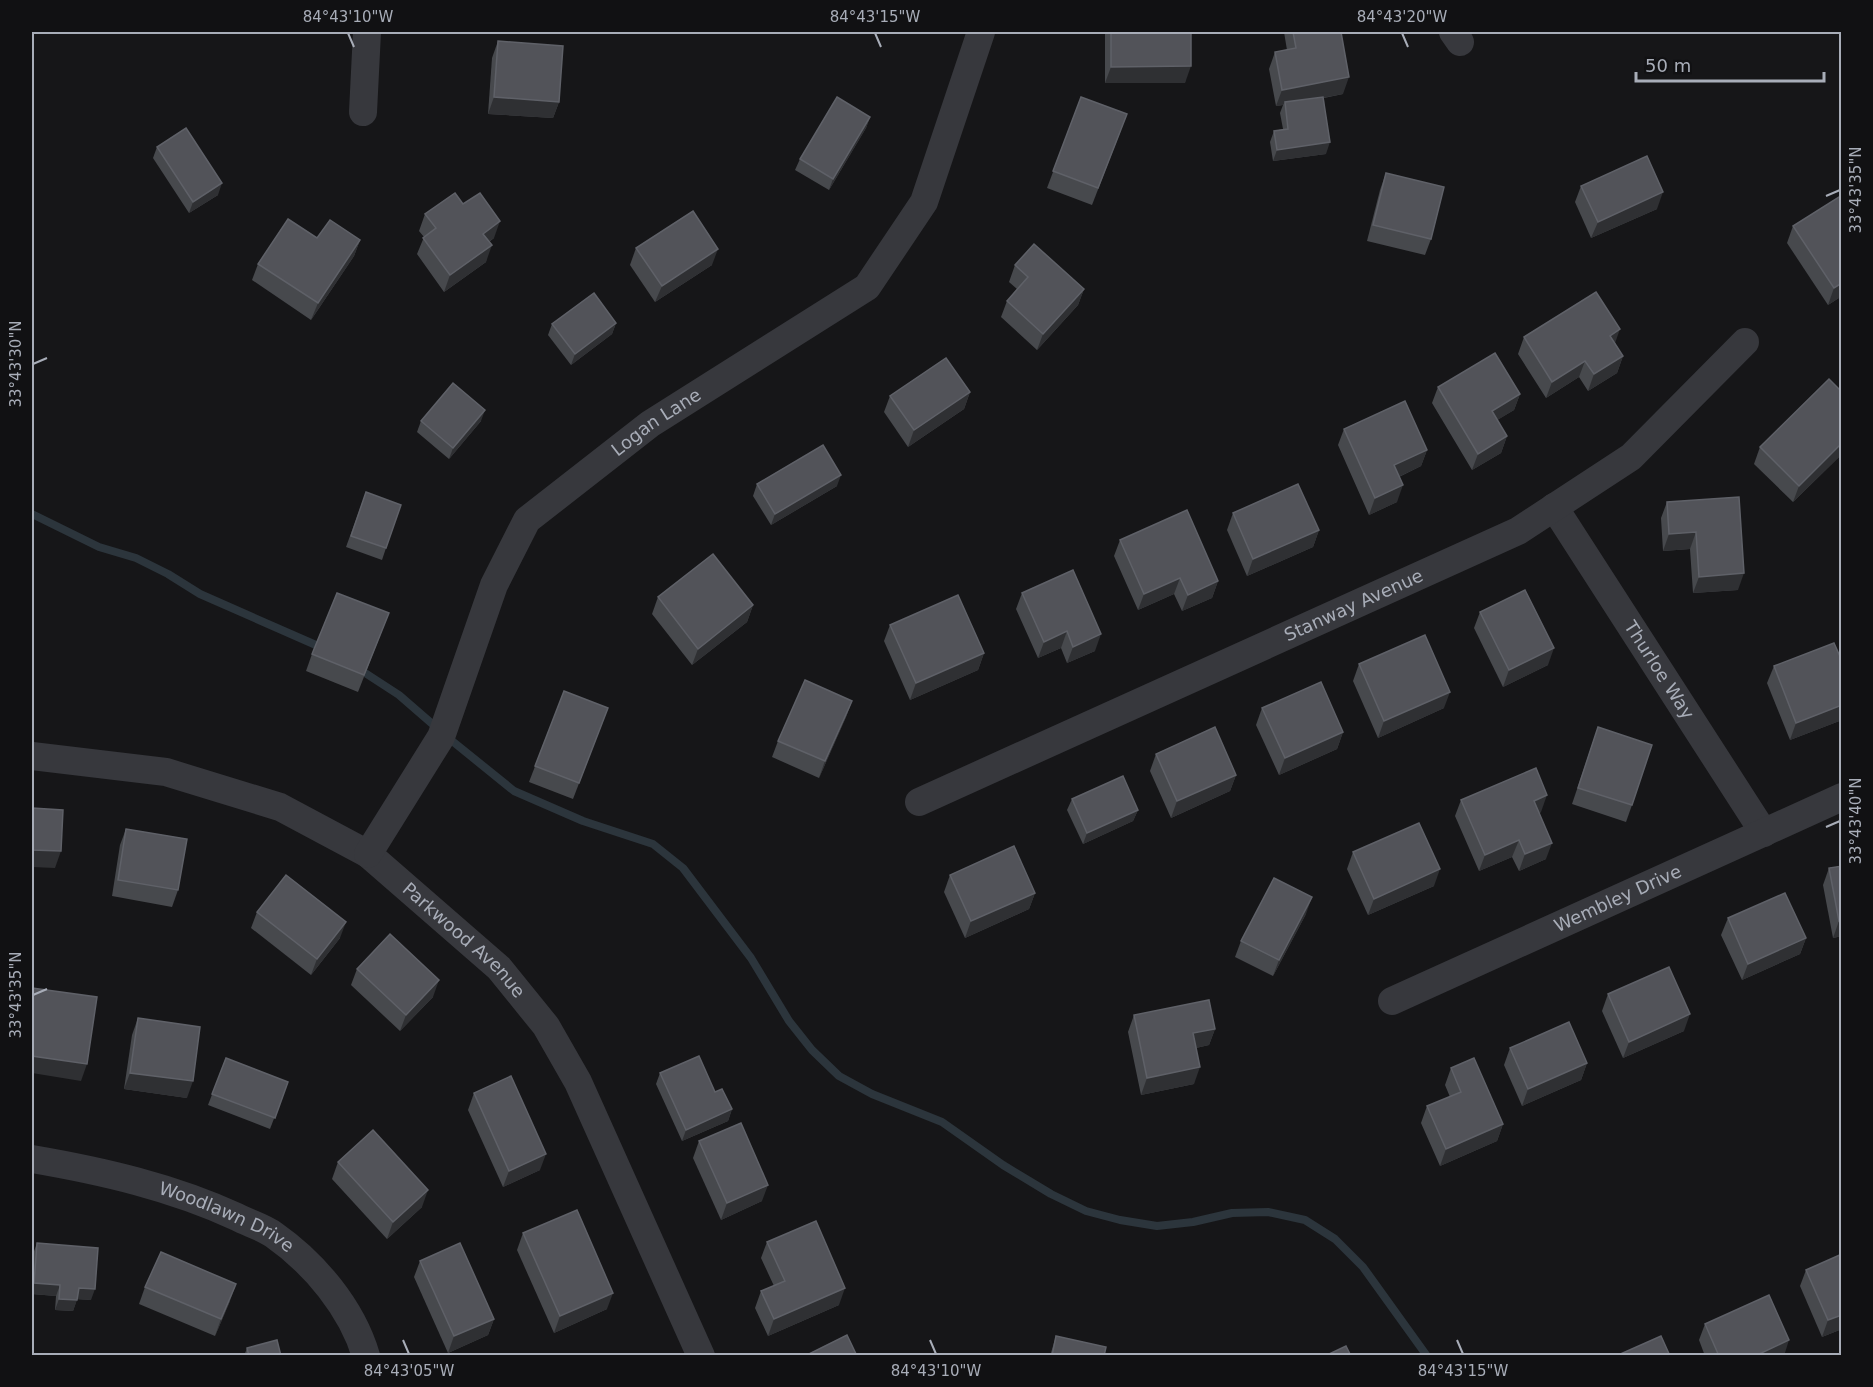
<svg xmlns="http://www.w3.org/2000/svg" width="1873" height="1387" font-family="'DejaVu Sans',sans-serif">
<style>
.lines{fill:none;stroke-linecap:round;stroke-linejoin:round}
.stream{stroke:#2c353c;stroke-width:8}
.minor{stroke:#37383d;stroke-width:28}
.wall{fill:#47494d}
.shaded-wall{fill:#2f3033}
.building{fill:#525359;stroke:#5f6168;stroke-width:1.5}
.ticks{fill:none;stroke:#a8adb8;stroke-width:2}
.labels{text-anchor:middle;stroke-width:5;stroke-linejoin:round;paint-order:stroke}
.street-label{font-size:18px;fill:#a8adb8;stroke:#111113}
.neatline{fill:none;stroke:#a8adb8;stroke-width:2}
.ticks-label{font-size:15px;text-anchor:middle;fill:#a8adb8}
</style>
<rect width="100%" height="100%" fill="#161618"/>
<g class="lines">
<g class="stream">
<polyline points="32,514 99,547 136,558 168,574 200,594 325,649"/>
<polyline points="359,669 399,695 437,728"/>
<polyline points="446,736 514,791 583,821 653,844 683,868 751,958 789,1021 812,1050 839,1076 872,1094 942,1122 1003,1165 1051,1194 1086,1211 1120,1220 1157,1226 1193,1222 1232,1213 1268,1212 1305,1220 1335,1239 1363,1267 1427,1356"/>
</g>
<g class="minor">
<polyline points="1453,32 1460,42"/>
<polyline points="363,112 367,32"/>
<path id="s1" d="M1554 507 1764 833"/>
<path id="s2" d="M32 756 166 772 280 807 368 854 499 968 546 1026 578 1082 701 1356"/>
<path id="s3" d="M919 802 1518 531 1631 457 1745 342"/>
<path id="s4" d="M368 854 441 737 494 585 527 520 650 424 867 287 924 202 981 32"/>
<path id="s5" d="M1392 1001 1842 797"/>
<path id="s6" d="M32 1159C102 1171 172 1187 237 1217 248 1223 263 1227 274 1235 314 1263 352 1308 366 1356"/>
</g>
</g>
<g class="wall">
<polygon points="1105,32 1191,32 1185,83 1105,83"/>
<polygon points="1284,32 1341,32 1343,94 1324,98 1326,154 1273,161 1270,142 1274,131 1283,129 1280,113 1283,105 1276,106 1269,69 1275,52 1287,50"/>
<polygon points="498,41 559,102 553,118 488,114 492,58"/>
<polygon points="1081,97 1121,130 1092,205 1047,188"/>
<polygon points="870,117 866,128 829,190 795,170 800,159"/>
<polygon points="157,147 218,195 189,213 153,158"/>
<polygon points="1386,173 1431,239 1425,255 1367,241 1380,190"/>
<polygon points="1581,186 1657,209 1591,238 1575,202"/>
<polygon points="1842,195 1842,296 1828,305 1787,243 1793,226"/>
<polygon points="425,214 494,238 489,242 486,262 444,292 417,254 424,237 419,231"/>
<polygon points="317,238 360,240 354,256 311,320 252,280 258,264"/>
<polygon points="636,248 712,265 655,302 630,265"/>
<polygon points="1015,265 1084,289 1078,305 1037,350 1001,317 1007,301 1017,289 1009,282"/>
<polygon points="616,323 612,334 571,365 548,335 552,324"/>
<polygon points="1524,337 1615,343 1623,356 1617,373 1588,391 1579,377 1546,398 1518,354"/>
<polygon points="1438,387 1520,394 1514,410 1497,420 1507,436 1501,453 1472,470 1432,403"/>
<polygon points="970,392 964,409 908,447 884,412 890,396"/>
<polygon points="1842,392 1842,454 1793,502 1754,464 1760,447"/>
<polygon points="421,421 481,421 449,459 417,432"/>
<polygon points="1344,429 1427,450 1421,466 1399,477 1397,502 1369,515 1338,445"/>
<polygon points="757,484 837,486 771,525 753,496"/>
<polygon points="366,492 386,548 382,560 346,547"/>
<polygon points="1739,497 1738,590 1693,593 1690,549 1663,551 1661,518 1667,502"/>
<polygon points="1233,513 1319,530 1313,547 1247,576 1227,530"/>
<polygon points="1120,540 1218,581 1212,598 1182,611 1174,594 1138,610 1114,556"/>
<polygon points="1022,593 1095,651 1067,663 1061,648 1038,658 1016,609"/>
<polygon points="658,597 753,605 747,622 692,665 652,614"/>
<polygon points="1480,612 1548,665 1503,687 1474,628"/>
<polygon points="389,613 358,692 306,671 312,654"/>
<polygon points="890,625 984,653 978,670 910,700 884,641"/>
<polygon points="1842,661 1842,720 1790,740 1767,683 1774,666"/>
<polygon points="1359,664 1444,708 1378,738 1353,681"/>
<polygon points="564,691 608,708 573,799 529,782"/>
<polygon points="852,701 846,717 819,778 772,757 778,741"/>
<polygon points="1262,708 1343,732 1337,749 1279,775 1256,725"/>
<polygon points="1598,727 1632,805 1626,822 1572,804"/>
<polygon points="1156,754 1236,775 1230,791 1171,818 1150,771"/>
<polygon points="1072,799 1138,810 1133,821 1083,844 1067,810"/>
<polygon points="1461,800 1541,812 1539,813 1546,859 1519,871 1512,857 1479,871 1455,816"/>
<polygon points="126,829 178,890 172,907 112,896 120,845"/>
<polygon points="1353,852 1434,886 1368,915 1347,869"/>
<polygon points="1842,866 1842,936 1833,938 1823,885 1829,868"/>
<polygon points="950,875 1035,893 1029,909 965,938 944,892"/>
<polygon points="257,912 340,938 311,975 251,928"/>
<polygon points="1306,914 1273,976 1235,957 1241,941"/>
<polygon points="1728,918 1806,938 1800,954 1742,980 1721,935"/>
<polygon points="357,969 433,997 400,1031 351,985"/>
<polygon points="1608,994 1684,1031 1623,1058 1602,1011"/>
<polygon points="1134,1015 1215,1029 1209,1045 1196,1048 1194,1084 1141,1095 1128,1032"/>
<polygon points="138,1018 187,1098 124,1089 132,1035"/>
<polygon points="1510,1048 1587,1063 1581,1080 1522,1106 1504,1065"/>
<polygon points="226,1058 288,1082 270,1129 208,1105"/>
<polygon points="1451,1068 1503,1124 1497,1141 1440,1166 1421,1123 1427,1106 1450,1097 1445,1085"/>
<polygon points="660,1073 715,1092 732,1109 728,1121 682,1141 656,1084"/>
<polygon points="474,1093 540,1170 503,1187 468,1110"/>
<polygon points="699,1141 762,1201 721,1220 693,1158"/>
<polygon points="338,1162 422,1207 387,1239 332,1179"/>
<polygon points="523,1233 607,1309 554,1333 517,1250"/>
<polygon points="767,1242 839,1305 768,1336 755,1308 761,1291 774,1286 761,1258"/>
<polygon points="37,1243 91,1300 77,1299 73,1311 55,1310 56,1296 32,1294 32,1271 33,1254"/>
<polygon points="420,1261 494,1319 488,1335 448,1353 414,1277"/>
<polygon points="1806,1270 1842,1329 1822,1337 1800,1286"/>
<polygon points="145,1287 230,1301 215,1336 139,1304"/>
<polygon points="1705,1324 1784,1356 1705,1356 1699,1340"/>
<polygon points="1056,1336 1104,1356 1050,1356"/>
<polygon points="247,1348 281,1356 244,1356"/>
</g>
<g class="shaded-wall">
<polygon points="1191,66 1185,83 1105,83 1111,67"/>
<polygon points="1349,77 1343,94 1285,105 1285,102 1283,105 1276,106 1282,90"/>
<polygon points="494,97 559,102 553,118 488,114"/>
<polygon points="870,117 866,128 829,190 833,179"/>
<polygon points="1330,142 1326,154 1273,161 1277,150"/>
<polygon points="222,183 218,195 189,213 193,202"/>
<polygon points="1663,192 1657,209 1591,238 1598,222"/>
<polygon points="500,221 494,238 477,250 483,234"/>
<polygon points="360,240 354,256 311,320 318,303"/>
<polygon points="492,245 486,262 444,292 450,275"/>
<polygon points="718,249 712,265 655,302 662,286"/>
<polygon points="1842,283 1842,296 1828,305 1834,288"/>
<polygon points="1084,289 1078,305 1037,350 1043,334"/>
<polygon points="616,323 612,334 571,365 575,354"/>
<polygon points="1620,329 1614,346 1610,336"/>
<polygon points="1623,356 1617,373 1588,391 1594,374"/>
<polygon points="1585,361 1579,377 1546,398 1552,382"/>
<polygon points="970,392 964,409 908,447 914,430"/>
<polygon points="1520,394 1514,410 1486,427 1492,411"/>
<polygon points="485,410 481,421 449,459 453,448"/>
<polygon points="1507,436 1501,453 1472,470 1478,454"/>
<polygon points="1842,443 1842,454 1793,502 1799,486"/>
<polygon points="1427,450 1421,466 1388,482 1394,465"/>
<polygon points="841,475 837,486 771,525 775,514"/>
<polygon points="1403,485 1397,502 1369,515 1375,498"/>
<polygon points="1319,530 1313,547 1247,576 1253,559"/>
<polygon points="1696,532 1690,549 1663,551 1669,534"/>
<polygon points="1744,573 1738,590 1693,593 1699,577"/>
<polygon points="1180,578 1174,594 1138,610 1144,594"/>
<polygon points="1218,581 1212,598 1182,611 1188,595"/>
<polygon points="753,605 747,622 692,665 698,649"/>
<polygon points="1067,631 1061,648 1038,658 1044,642"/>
<polygon points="1101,634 1095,651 1067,663 1073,647"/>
<polygon points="1554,648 1548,665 1503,687 1509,670"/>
<polygon points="984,653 978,670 910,700 916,683"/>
<polygon points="1450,692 1444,708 1378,738 1384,721"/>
<polygon points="852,701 846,717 819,778 825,761"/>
<polygon points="1842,705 1842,720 1790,740 1796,723"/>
<polygon points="1343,732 1337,749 1279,775 1285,758"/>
<polygon points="1236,775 1230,791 1171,818 1177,801"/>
<polygon points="1547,795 1541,812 1528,818 1534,801"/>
<polygon points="1138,810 1133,821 1083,844 1087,833"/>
<polygon points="1519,840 1512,857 1479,871 1485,855"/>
<polygon points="1552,843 1546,859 1519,871 1525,854"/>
<polygon points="32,850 61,851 55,868 32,867"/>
<polygon points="1440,869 1434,886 1368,915 1374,899"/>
<polygon points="1035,893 1029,909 965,938 971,921"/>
<polygon points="1312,897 1306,914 1273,976 1279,960"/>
<polygon points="1842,920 1842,936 1833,938 1839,921"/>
<polygon points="346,922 340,938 311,975 317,959"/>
<polygon points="1806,938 1800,954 1742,980 1748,964"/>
<polygon points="439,980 433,997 400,1031 406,1015"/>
<polygon points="1690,1014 1684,1031 1623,1058 1629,1042"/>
<polygon points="1215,1029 1209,1045 1187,1050 1193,1033"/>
<polygon points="32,1056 87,1064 81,1081 32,1073"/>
<polygon points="1587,1063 1581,1080 1522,1106 1528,1089"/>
<polygon points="1200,1067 1194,1084 1141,1095 1147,1078"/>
<polygon points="130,1073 193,1081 187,1098 124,1089"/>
<polygon points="732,1109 728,1121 682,1141 686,1130"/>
<polygon points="1503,1124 1497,1141 1440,1166 1446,1149"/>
<polygon points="546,1154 540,1170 503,1187 509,1171"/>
<polygon points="768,1185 762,1201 721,1220 727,1203"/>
<polygon points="428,1190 422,1207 387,1239 393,1222"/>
<polygon points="34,1283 60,1285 56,1296 32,1294 32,1289"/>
<polygon points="236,1284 230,1301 215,1336 221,1319"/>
<polygon points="79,1288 95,1289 91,1300 74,1299"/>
<polygon points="845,1288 839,1305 768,1336 774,1319"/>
<polygon points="613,1293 607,1309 554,1333 560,1316"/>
<polygon points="59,1299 77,1300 73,1311 55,1310"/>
<polygon points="1842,1315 1842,1329 1822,1337 1828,1320"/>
<polygon points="494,1319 488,1335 448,1353 454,1336"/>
<polygon points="1789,1340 1784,1356 1755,1356"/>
</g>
<g class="building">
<polygon points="1111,32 1191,32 1191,66 1111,67"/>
<polygon points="1293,32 1341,32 1349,77 1282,90 1275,52 1296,48"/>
<polygon points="498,41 563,46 559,102 494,97"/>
<polygon points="837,97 870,117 833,179 800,159"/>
<polygon points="1081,97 1127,114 1098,188 1053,171"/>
<polygon points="1323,97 1330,142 1277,150 1274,131 1288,129 1285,102"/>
<polygon points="186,128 222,183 193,202 157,147"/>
<polygon points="1647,156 1663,192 1598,222 1581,186"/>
<polygon points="1386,173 1444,187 1431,239 1373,225"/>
<polygon points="455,193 463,204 480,193 500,221 483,234 492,245 450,275 423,238 436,228 425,214"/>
<polygon points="1842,195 1842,283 1834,288 1793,226"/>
<polygon points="693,211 718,249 662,286 636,248"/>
<polygon points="288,219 317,238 330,220 360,240 318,303 258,264"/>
<polygon points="1034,244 1084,289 1043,334 1007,301 1028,277 1015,265"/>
<polygon points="1596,292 1620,329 1610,336 1623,356 1594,374 1585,361 1552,382 1524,337"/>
<polygon points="594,293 616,323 575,354 552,324"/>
<polygon points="1495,353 1520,394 1492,411 1507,436 1478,454 1438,387"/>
<polygon points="946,358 970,392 914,430 890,396"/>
<polygon points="1829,379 1842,392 1842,443 1799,486 1760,447"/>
<polygon points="453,383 485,410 453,448 421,421"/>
<polygon points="1405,401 1427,450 1394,465 1403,485 1375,498 1344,429"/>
<polygon points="823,445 841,475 775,514 757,484"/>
<polygon points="1298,484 1319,530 1253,559 1233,513"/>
<polygon points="366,492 401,505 386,548 351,536"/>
<polygon points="1739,497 1744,573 1699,577 1696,532 1669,534 1667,502"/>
<polygon points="1187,510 1218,581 1188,595 1180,578 1144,594 1120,540"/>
<polygon points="713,554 753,605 698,649 658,597"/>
<polygon points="1073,570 1101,634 1073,647 1067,631 1044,642 1022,593"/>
<polygon points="1525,590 1554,648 1509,670 1480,612"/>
<polygon points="337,593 389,613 364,675 312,654"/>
<polygon points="958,595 984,653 916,683 890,625"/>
<polygon points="1425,635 1450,692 1384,721 1359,664"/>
<polygon points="1834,643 1842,661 1842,705 1796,723 1774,666"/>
<polygon points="805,680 852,701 825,761 778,741"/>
<polygon points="1321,682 1343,732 1285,758 1262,708"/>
<polygon points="564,691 608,708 579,783 535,766"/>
<polygon points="1215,727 1236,775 1177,801 1156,754"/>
<polygon points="1598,727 1652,745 1632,805 1578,788"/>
<polygon points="1536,768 1547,795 1534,801 1552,843 1525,854 1519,840 1485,855 1461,800"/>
<polygon points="1123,776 1138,810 1087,833 1072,799"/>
<polygon points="32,808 63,810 61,851 32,850"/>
<polygon points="1419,823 1440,869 1374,899 1353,852"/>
<polygon points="126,829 187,839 178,890 118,880"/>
<polygon points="1014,846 1035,893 971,921 950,875"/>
<polygon points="1842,866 1842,920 1839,921 1829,868"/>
<polygon points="286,875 346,922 317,959 257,912"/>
<polygon points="1274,878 1312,897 1279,960 1241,941"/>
<polygon points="1785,893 1806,938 1748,964 1728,918"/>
<polygon points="390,934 439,980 406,1015 357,969"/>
<polygon points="1669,967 1690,1014 1629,1042 1608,994"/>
<polygon points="32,988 97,997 87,1064 32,1056"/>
<polygon points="1209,1000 1215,1029 1193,1033 1200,1067 1147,1078 1134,1015"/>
<polygon points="138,1018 200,1027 193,1081 130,1073"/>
<polygon points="1569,1022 1587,1063 1528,1089 1510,1048"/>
<polygon points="699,1056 715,1092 722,1089 732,1109 686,1130 660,1073"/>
<polygon points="226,1058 288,1082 275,1118 212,1094"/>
<polygon points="1474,1058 1503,1124 1446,1149 1427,1106 1461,1092 1451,1068"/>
<polygon points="511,1076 546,1154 509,1171 474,1093"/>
<polygon points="741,1123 768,1185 727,1203 699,1141"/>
<polygon points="373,1130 428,1190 393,1222 338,1162"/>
<polygon points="577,1210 613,1293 560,1316 523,1233"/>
<polygon points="816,1221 845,1288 774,1319 761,1291 785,1281 767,1242"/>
<polygon points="37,1243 98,1248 95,1289 79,1288 77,1300 59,1299 60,1285 34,1283"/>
<polygon points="460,1243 494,1319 454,1336 420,1261"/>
<polygon points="161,1252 236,1284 221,1319 145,1287"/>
<polygon points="1842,1254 1842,1315 1828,1320 1806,1270"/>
<polygon points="1769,1295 1789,1340 1755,1356 1719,1356 1705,1324"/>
<polygon points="847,1335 857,1356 805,1356"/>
<polygon points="1056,1336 1106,1347 1104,1356 1052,1356"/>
<polygon points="1661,1336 1670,1356 1616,1356"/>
<polygon points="277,1340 281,1356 249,1356 247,1348"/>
<polygon points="1346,1346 1351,1356 1325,1356"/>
</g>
<path class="ticks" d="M348 33 354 47M875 33 881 47M1402 33 1408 47M1826 196 1840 190M33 364 47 358M1826 827 1840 821M33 995 47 989M403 1340 409 1354M930 1340 936 1354M1457 1340 1463 1354"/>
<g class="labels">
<g class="street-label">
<text dy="6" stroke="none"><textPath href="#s4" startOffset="534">Logan Lane</textPath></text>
<text dy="6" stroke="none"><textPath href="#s3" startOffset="477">Stanway Avenue</textPath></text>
<text dy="6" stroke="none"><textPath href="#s1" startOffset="194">Thurloe Way</textPath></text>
<text dy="6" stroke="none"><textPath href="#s5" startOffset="248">Wembley Drive</textPath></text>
<text dy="6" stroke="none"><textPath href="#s2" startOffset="483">Parkwood Avenue</textPath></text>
<text dy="6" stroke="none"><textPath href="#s6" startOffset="204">Woodlawn Drive</textPath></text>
</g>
</g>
<rect width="1873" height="1387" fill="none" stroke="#111113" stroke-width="66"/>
<path d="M1636 72v9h188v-9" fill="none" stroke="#a8adb8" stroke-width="3"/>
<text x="1645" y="72" font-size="18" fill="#a8adb8" stroke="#111113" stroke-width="4.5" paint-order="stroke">50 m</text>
<rect x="33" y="33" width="1807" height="1321" class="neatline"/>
<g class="ticks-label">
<text x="348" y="22">84°43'10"W</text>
<text x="875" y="22">84°43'15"W</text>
<text x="1402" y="22">84°43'20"W</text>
<text transform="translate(1856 190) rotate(-90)" y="5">33°43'35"N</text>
<text transform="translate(16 364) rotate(-90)" y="5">33°43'30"N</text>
<text transform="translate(1856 821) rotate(-90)" y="5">33°43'40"N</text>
<text transform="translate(16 995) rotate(-90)" y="5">33°43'35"N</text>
<text x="409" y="1376">84°43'05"W</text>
<text x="936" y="1376">84°43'10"W</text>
<text x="1463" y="1376">84°43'15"W</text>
</g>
</svg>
